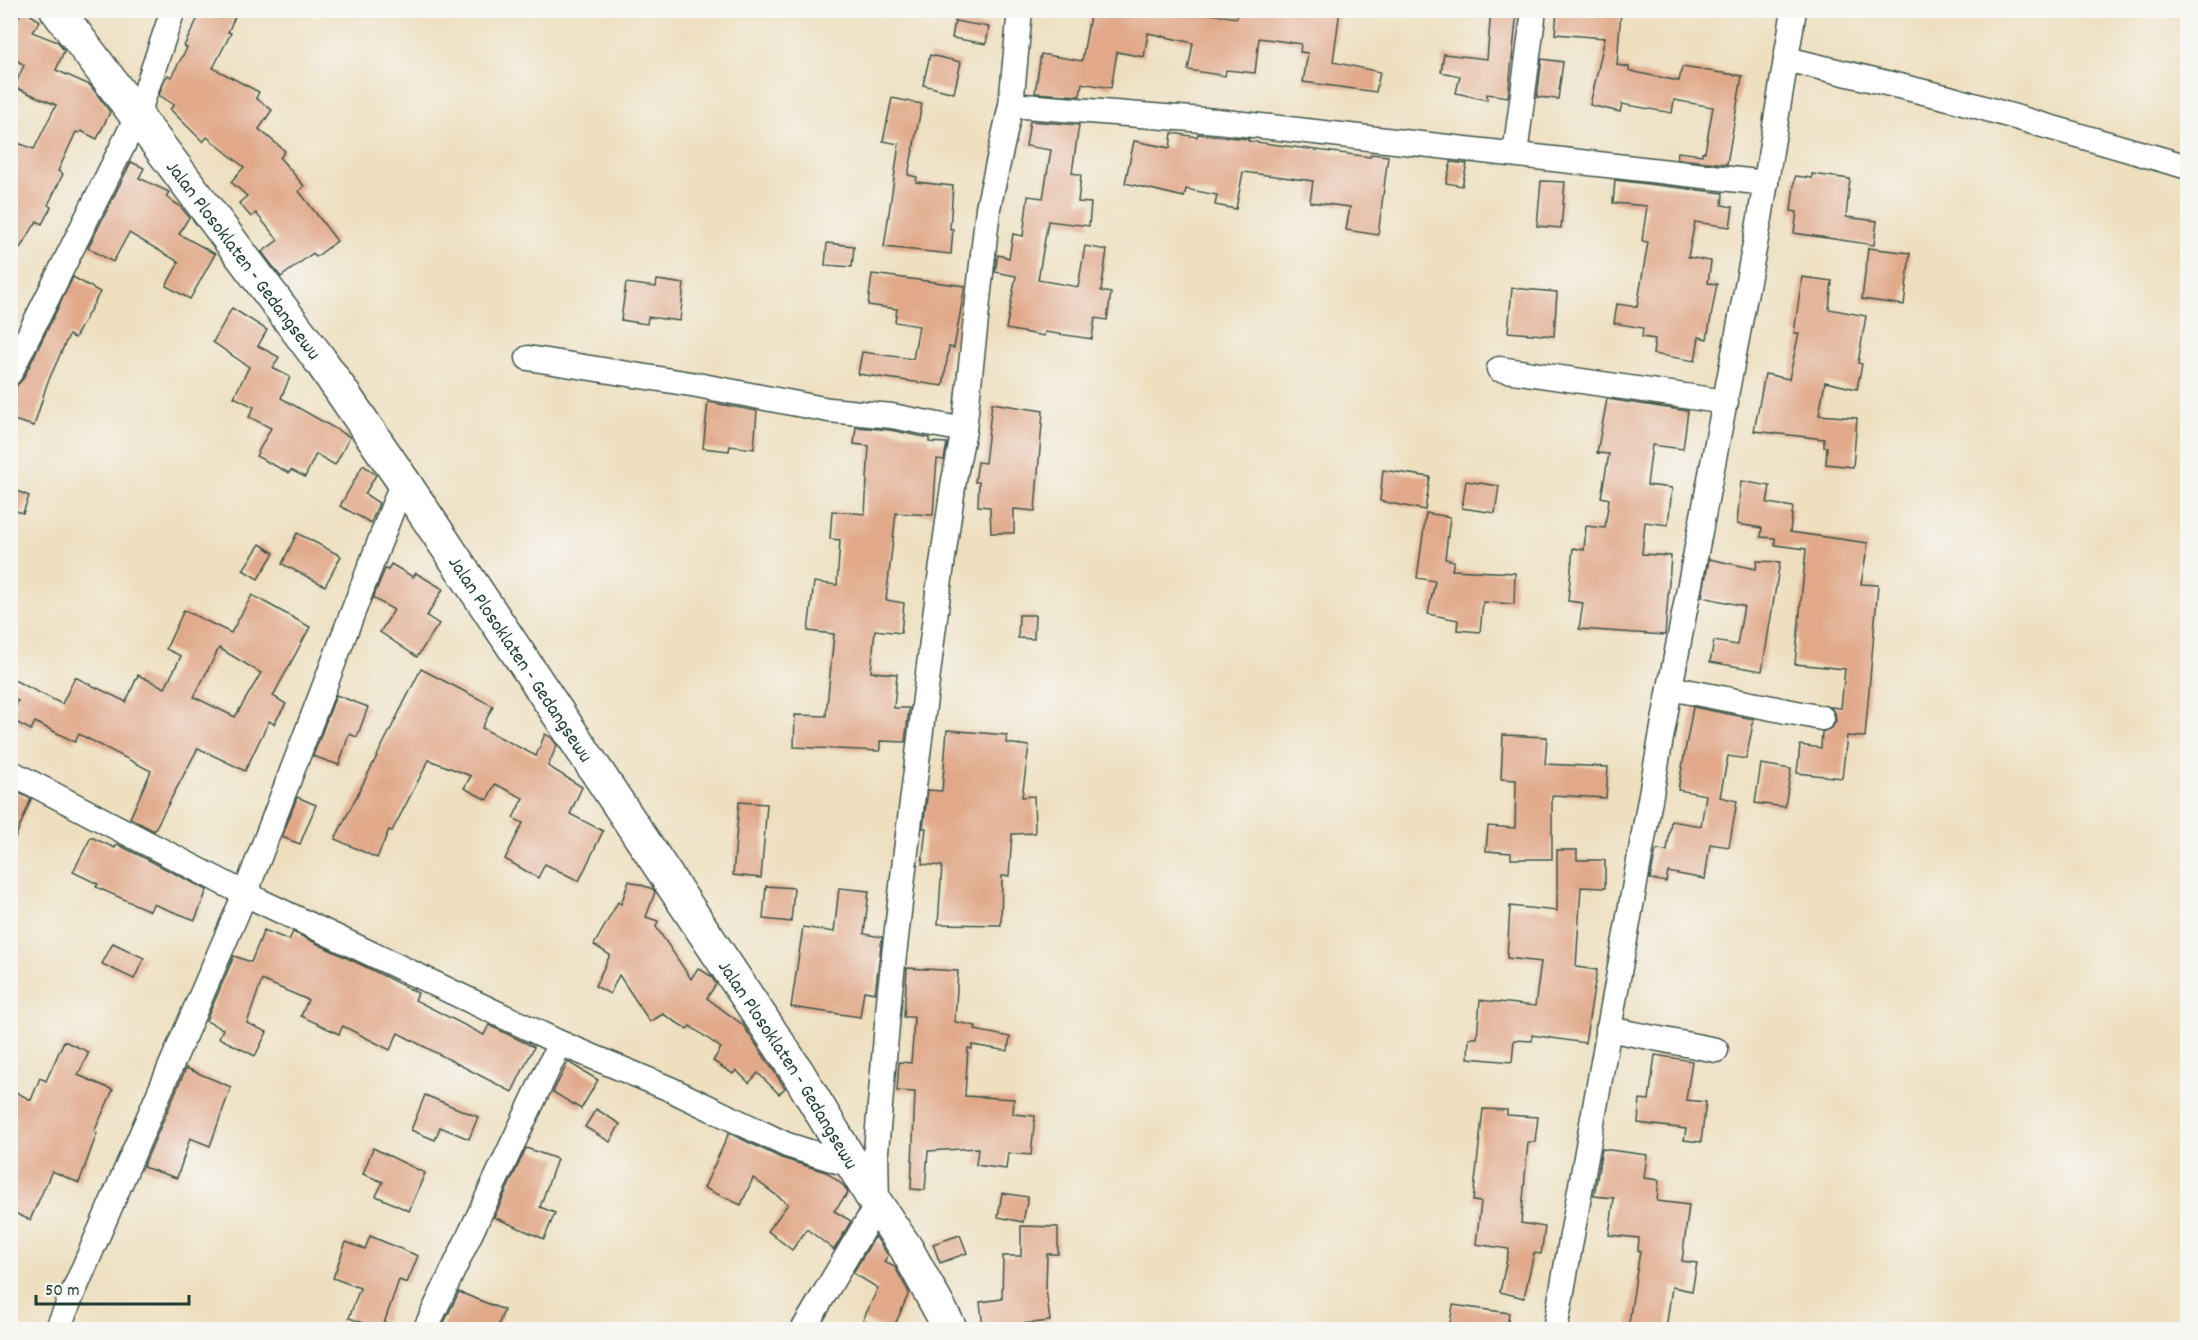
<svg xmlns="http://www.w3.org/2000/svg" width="2198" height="1340" font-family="Dekko,sans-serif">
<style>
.building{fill:#e1a98a;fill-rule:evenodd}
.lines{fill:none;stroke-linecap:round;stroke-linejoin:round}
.street-casing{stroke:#3e5549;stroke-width:27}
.secondary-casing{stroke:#3e5549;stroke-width:36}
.street{stroke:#fff;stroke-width:24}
.secondary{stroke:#fff;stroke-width:33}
.labels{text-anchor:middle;stroke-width:5;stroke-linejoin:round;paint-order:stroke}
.street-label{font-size:20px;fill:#1f3d34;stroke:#f6f6f2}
</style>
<rect width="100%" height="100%" fill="#f6f6f2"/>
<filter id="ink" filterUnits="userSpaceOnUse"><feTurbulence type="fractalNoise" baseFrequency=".0167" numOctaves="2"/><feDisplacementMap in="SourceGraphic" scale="12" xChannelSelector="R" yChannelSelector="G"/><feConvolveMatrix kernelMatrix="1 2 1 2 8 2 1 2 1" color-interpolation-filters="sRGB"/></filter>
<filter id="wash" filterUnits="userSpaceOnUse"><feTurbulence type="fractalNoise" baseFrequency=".008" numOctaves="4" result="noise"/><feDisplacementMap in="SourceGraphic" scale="24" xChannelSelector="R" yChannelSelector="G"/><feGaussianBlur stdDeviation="1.35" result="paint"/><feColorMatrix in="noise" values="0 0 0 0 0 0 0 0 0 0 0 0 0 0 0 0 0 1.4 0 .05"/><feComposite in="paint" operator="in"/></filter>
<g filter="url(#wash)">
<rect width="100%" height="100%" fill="#eedfbf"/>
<g id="blocks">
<g class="building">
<polygon points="23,10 40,21 32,32 58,42 64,51 56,70 90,85 110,112 97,139 81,131 79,133 76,132 58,171 63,174 48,205 51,207 42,224 37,221 10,264 10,140 34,149 56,105 14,87 24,65 10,56 10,29"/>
<polygon points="202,10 238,10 228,32 231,33 213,68 259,92 256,98 272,110 259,129 285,151 280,158 304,186 299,191 337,241 316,257 313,253 281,277 262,252 278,240 256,213 251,217 239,203 247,196 231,182 244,167 207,137 203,142 170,109 174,105 159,95 165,79 168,75 171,77 187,48 184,46"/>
<polygon points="1091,10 1131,17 1132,10 1184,10 1237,18 1238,10 1340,10 1333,62 1380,72 1376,92 1303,82 1308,53 1300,52 1301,44 1259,38 1255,73 1226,70 1225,76 1188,70 1193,43 1148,33 1144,57 1117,52 1111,88 1082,83 1080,96 1035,93 1041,54 1082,61"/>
<polygon points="1491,10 1517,12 1508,97 1487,94 1487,100 1456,93 1460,76 1441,72 1444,54 1487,59"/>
<polygon points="1557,10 1621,10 1617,65 1629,67 1629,71 1679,81 1682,67 1742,76 1727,164 1677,159 1678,152 1702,155 1702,152 1705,152 1713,107 1674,100 1672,113 1622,104 1620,112 1590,105 1605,38 1555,34"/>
<polygon points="955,21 989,27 986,44 952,38"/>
<polygon points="930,55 961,62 954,93 923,85"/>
<polygon points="1542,59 1563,62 1558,99 1537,97"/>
<polygon points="892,98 922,104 908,175 917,177 916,182 953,186 950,229 953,229 951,254 884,247 899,144 883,141"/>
<polygon points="1030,121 1079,125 1072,173 1081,175 1078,202 1091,203 1089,226 1048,221 1038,280 1078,287 1085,246 1107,250 1101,291 1111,293 1107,320 1095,318 1092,339 1045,332 1044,336 1006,329 1016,276 995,272 998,255 1009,258 1013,234 1023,236 1028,196 1043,198 1051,150 1026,146"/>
<polygon points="1172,133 1197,137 1198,134 1249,139 1248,141 1370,157 1371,154 1388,156 1378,235 1346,230 1350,207 1310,202 1313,181 1243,172 1236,209 1215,205 1217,195 1186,189 1184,197 1125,183 1134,141 1170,148"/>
<polygon points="131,162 144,168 139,178 169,192 166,197 180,206 189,217 179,234 215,254 190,299 166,286 179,262 129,233 113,262 88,248"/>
<polygon points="1451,162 1467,164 1462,186 1446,183"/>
<polygon points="1812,174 1850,179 1846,217 1877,221 1874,245 1794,233 1797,212 1791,211 1795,176 1812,178"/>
<polygon points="1615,180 1723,193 1722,205 1733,207 1730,227 1695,222 1688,257 1711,261 1708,283 1717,284 1707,339 1699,337 1695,361 1653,354 1655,339 1642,337 1643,328 1614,323 1617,304 1637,307 1648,242 1642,241 1647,206 1613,203"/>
<polygon points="1541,181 1565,182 1561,228 1537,226"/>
<polygon points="827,243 854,246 852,267 825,265"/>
<polygon points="1868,248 1910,253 1904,305 1862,299"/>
<polygon points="872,274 965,286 954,348 949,347 943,386 858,374 862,352 913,359 919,326 895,322 897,309 868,305"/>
<polygon points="73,277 100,292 75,338 69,335 47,384 34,426 10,419 10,407 17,385 23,379"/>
<polygon points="1802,277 1832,281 1829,309 1866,316 1858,363 1862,364 1857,389 1825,382 1819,415 1857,418 1853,467 1826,464 1827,447 1824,447 1824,439 1754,431 1765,374 1789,379 1799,333 1794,333"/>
<polygon points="657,280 684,284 680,321 648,317 647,324 621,320 626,283 656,287"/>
<polygon points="1512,288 1557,292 1554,336 1508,332"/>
<polygon points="232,308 267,330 258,346 279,357 273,368 290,377 281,398 350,437 335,465 316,454 305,477 291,470 289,473 256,456 271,428 249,417 254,407 234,397 249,367 213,342"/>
<polygon points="1607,399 1688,411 1683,449 1652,445 1647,485 1672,488 1668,525 1645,522 1642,554 1671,556 1665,635 1579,629 1583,603 1568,601 1573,548 1584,550 1586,526 1605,528 1609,499 1601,497 1609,454 1597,453"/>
<polygon points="708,402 757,411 754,449 730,446 729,451 703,448"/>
<polygon points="992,403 1043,411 1035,511 1014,509 1014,533 991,533 990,507 978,506 979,482 975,482 978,462 985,463"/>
<polygon points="856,427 890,430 929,438 929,442 947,443 944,460 937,459 933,515 896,513 886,600 904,603 901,633 875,630 871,672 897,674 894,708 909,708 905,742 880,741 880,751 794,747 795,715 826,716 834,634 808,631 814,582 837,585 840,540 830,539 832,511 865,514 869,446 854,444"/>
<polygon points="363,465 376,475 365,494 379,503 371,523 340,506"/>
<polygon points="1383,470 1430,477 1425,510 1380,501"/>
<polygon points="1466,481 1499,486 1495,513 1462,508"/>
<polygon points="1741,481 1770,486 1767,503 1793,507 1790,532 1868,543 1861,584 1878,585 1865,737 1847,736 1842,778 1797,773 1800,745 1821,748 1822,732 1832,728 1836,721 1835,713 1830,707 1841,708 1845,669 1795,664 1806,549 1775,545 1775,538 1761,537 1762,528 1737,524"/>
<polygon points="10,488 29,496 23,513 10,509"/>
<polygon points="1426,513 1450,517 1445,559 1454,561 1452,570 1515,573 1514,604 1483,602 1480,632 1457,630 1458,620 1428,614 1435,581 1417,578"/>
<polygon points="297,533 341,556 325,586 282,564"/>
<polygon points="260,544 274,553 258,579 243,570"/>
<polygon points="1709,559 1756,569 1757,561 1780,562 1762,671 1710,662 1714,641 1737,645 1744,606 1702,597"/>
<polygon points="391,564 413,577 416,573 443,589 427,616 439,624 417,657 380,632 394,610 373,598 385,569 388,570"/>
<path d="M252 595 310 627 273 696 286 704 274 724 269 721 245 771 198 748 154 831 130 818 151 771 79 734 75 742 35 722 31 730 10 719 18 701 10 698V678L62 704 75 677 126 702 138 675 165 688 181 656 166 649 184 610 231 633ZM219 648 261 673 235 717 194 697Z"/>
<polygon points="1019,615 1035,615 1034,639 1018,638"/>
<polygon points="421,669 493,706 482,728 536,756 545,734 551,737 557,745 548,766 582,787 570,814 603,831 579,881 545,864 538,878 505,859 523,823 513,818 523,798 495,784 487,800 464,788 471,776 429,760 392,831 389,830 377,858 335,839"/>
<polygon points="336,695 368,707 357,737 349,734 339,765 313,756"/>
<polygon points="1693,707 1754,719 1746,759 1728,756 1720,797 1737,801 1729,847 1710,844 1705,879 1668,872 1666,882 1650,879 1656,850 1667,851 1671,821 1701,826 1706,795 1678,790"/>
<polygon points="947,730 1007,735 1006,743 1029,746 1022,797 1034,796 1035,833 1012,834 1009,876 1002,876 1001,925 938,924 942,866 922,864 926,828 923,828 928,790 942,791"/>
<polygon points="1503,735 1547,737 1545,764 1608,767 1606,798 1552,795 1552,859 1511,859 1511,853 1486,851 1488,826 1515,828 1516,780 1501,779"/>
<polygon points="1761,764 1791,769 1785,807 1755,803"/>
<polygon points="10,788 31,799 11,848 10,848"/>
<polygon points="297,797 316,805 300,844 282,837"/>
<polygon points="739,802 767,804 761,878 733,875"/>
<polygon points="91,837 115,848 117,844 207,890 195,920 153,904 150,911 96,887 98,884 73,872"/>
<polygon points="1557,850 1577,850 1577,860 1605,860 1605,888 1581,887 1576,967 1597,970 1585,1043 1532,1035 1532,1041 1514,1040 1512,1062 1468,1058 1469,1038 1477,1038 1480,1000 1535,1006 1541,962 1507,958 1510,906 1557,911"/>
<polygon points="629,881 653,889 655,892 646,917 658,921 656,927 691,979 698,968 711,976 716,984 707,998 743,1025 785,1088 779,1094 758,1073 749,1083 736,1070 733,1074 713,1061 721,1048 690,1026 687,1029 663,1014 650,1022 619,975 610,994 595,986 610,955 594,945 618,902 621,904"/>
<polygon points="766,886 794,888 791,922 763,919"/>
<polygon points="839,888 869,891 864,934 882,937 875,993 864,991 860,1017 791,1007 803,927 834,932"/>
<polygon points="264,930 289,940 293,932 370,969 418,993 415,1000 484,1035 489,1025 534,1047 512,1092 398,1033 390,1050 343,1026 339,1034 301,1016 308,1000 262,980 247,1023 267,1032 255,1056 219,1038 223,1029 206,1021 234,956 251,962"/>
<polygon points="113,943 144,958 134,979 102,964"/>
<polygon points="907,968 958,971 955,1022 976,1026 975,1030 1010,1037 1008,1051 972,1045 972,1049 968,1048 965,1096 1014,1099 1013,1114 1035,1116 1031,1155 1008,1153 1006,1169 976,1165 978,1148 928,1151 925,1190 911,1189 915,1092 897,1091 899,1062 911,1063 913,1038 914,1017 904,1017"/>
<polygon points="64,1041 89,1052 78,1075 113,1090 94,1132 97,1133 79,1183 52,1171 30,1220 10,1211 10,1089 31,1100 40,1078 46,1081"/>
<polygon points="1655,1055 1692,1061 1686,1100 1706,1102 1701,1142 1684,1140 1686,1129 1638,1123 1640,1099 1649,1100"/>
<polygon points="568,1062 598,1080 581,1109 553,1092"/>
<polygon points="186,1068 231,1087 210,1146 190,1138 177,1178 143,1167"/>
<polygon points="425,1095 478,1117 469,1139 440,1127 435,1140 411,1130"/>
<polygon points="596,1109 620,1124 610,1142 585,1127"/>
<polygon points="1483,1109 1507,1110 1507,1115 1538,1117 1535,1142 1528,1142 1521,1223 1545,1227 1541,1254 1534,1253 1524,1298 1500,1292 1509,1249 1476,1244 1481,1202 1473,1201"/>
<polygon points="729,1133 781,1158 826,1172 844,1186 848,1193 834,1211 851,1221 834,1250 807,1229 792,1250 768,1231 788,1204 753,1178 741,1205 704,1188"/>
<polygon points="373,1148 425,1173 409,1211 376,1196 383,1182 363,1174"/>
<polygon points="526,1148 557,1159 540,1207 555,1213 544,1239 494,1217"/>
<polygon points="1602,1149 1647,1155 1644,1178 1659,1180 1657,1201 1689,1205 1682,1261 1697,1263 1692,1291 1672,1287 1666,1329 1628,1329 1640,1251 1638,1250 1639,1238 1609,1235 1614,1198 1594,1196"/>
<polygon points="1002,1193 1028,1197 1023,1222 998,1217"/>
<polygon points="1021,1226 1058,1227 1058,1254 1047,1254 1046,1288 1050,1321 983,1328 980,1302 1002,1299 1003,1256 1021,1256"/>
<polygon points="960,1235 967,1253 940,1263 933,1244"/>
<polygon points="370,1236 418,1256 407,1283 399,1280 382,1329 349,1318 360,1288 333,1278 346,1242 365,1249"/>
<polygon points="875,1236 888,1255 884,1262 895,1267 909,1293 893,1329 884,1329 863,1320 878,1288 853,1273"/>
<polygon points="459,1292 504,1310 497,1329 441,1329"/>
<polygon points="1453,1305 1509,1313 1507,1329 1449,1329"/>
</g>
</g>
</g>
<g filter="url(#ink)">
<use href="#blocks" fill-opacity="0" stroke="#3e5549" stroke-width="1.5"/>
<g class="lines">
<g class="street-casing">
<g id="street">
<polyline points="1786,59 1949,98 2188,167"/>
<polyline points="1011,105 1217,121 1766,183"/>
<polyline points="1515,154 1534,10"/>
<polyline points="528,358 697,385 829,410 892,416 964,430"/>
<polyline points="1499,369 1726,402"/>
<polyline points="10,373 137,117 173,10"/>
<polyline points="1670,688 1822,718"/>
<polyline points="10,772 245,894 560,1043 670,1089 787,1145 854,1166"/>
<polyline points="1608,1029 1716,1050"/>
<polyline points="57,1330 245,894 403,481"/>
<polyline points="425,1330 560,1043"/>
<polyline points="803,1330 877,1205 876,1151 890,990 906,851 938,593 954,480 964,430 988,208 1011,105 1020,10"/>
<polyline points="1555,1330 1670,688 1760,218 1794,10"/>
</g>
</g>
<g class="secondary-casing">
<g id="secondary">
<path id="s1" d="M57 10 320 360 403 481 798 1073 877 1205 906 1248 951 1330"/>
</g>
</g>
<use href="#street" class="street"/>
<use href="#secondary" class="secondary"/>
</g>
</g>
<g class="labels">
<g class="street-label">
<text dy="7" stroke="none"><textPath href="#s1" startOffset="312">Jalan Plosoklaten - Gedangsewu</textPath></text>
<text dy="7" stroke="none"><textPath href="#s1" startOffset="798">Jalan Plosoklaten - Gedangsewu</textPath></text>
<text dy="7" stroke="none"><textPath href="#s1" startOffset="1284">Jalan Plosoklaten - Gedangsewu</textPath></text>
</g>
</g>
<rect width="2198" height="1340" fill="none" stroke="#f6f6f2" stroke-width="36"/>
<path d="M36 1295v9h153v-9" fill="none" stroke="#1f3d34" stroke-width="3"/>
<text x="45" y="1295" font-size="18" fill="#1f3d34" stroke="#f6f6f2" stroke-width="4.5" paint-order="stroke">50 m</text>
</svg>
